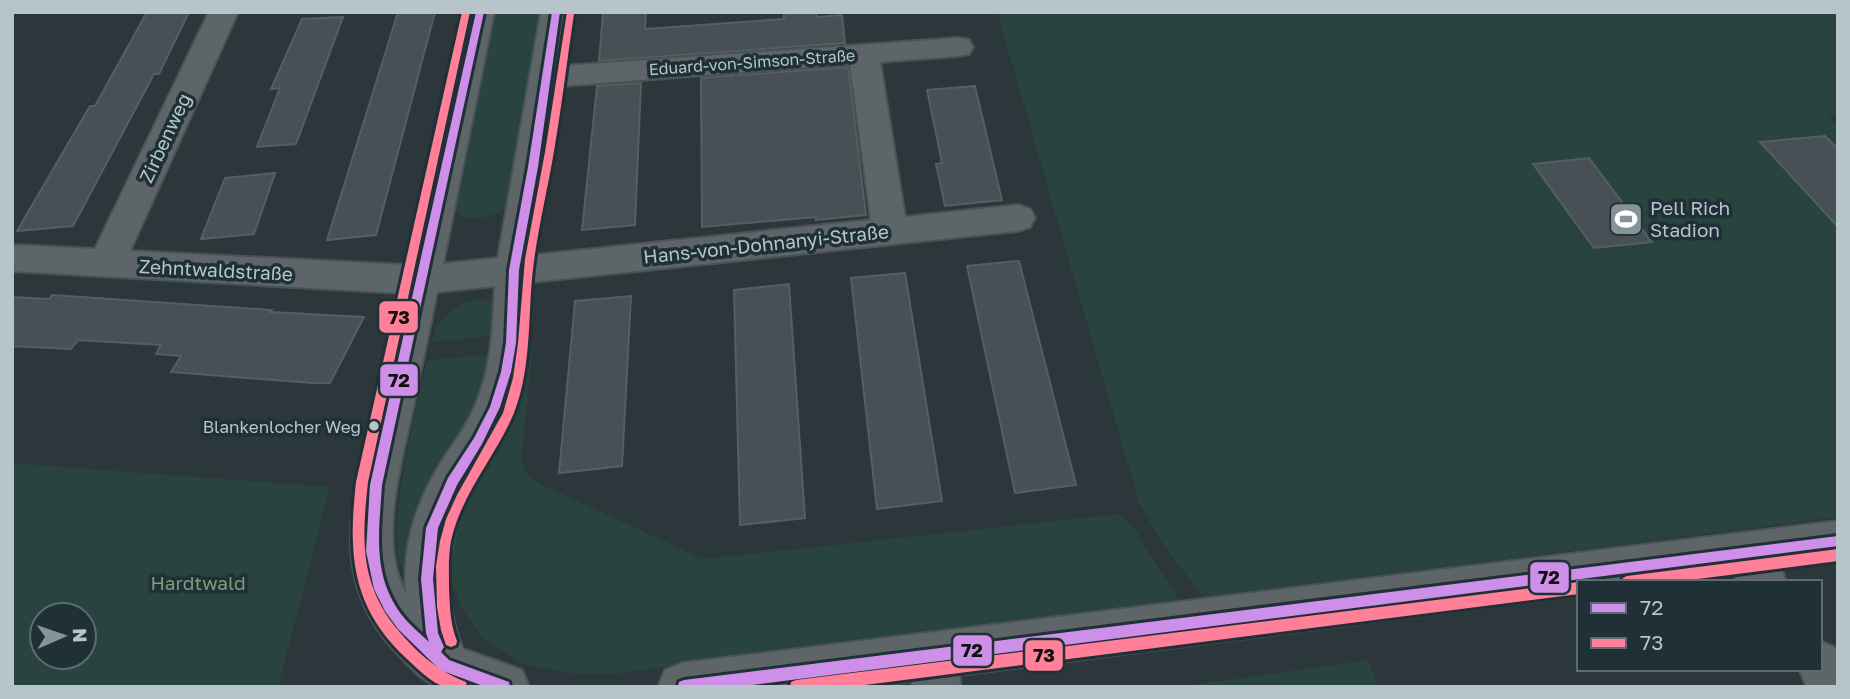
<svg xmlns="http://www.w3.org/2000/svg" width="1850" height="699" font-family="'Golos Text',sans-serif">
<style>
.green{fill:#29433f;fill-rule:evenodd}
.building{fill:#475054;stroke:#545f63;stroke-width:2}
.lines{fill:none;stroke-linecap:round;stroke-linejoin:round}
.minor-casing{stroke:#4a5256;stroke-width:4}
.minor{fill:#5d6569;fill-rule:evenodd}
.bus-1-casing{stroke:#1f3037;stroke-width:6}
.bus-2-casing{stroke:#1f3037;stroke-width:6}
.bus-1{fill:#ce8fe9;fill-rule:evenodd}
.bus-2{fill:#ff8098;fill-rule:evenodd}
.bus-dot{fill:#b7c5cb;stroke:#1f3037;stroke-width:2.5}
.labels{text-anchor:middle;stroke-width:7;stroke-linejoin:round;paint-order:stroke}
.far-street-label{font-size:16px;fill:#b7c5cb;stroke:#1f3037}
.bus-label{font-size:17px;fill:#b7c5cb;stroke:#1f3037;text-anchor:end}
.street-label{font-size:19px;fill:#b7c5cb;stroke:#1f3037}
.poi-label{font-size:19px;fill:#b7c5cb;stroke:#1f3037;text-anchor:start}
.park-label{font-size:19px;fill:#79a176;stroke:#1f3037}
.line-badge{stroke:#1f3037;stroke-width:2.5}
.pale-badge-label{font-size:19px;text-anchor:middle;font-weight:bold;fill:#111}
</style>
<rect width="100%" height="100%" fill="#2c373c"/>
<g class="green">
<path d="M492 12H545L512 205C497 215 463 229 452 206Z"/>
<polygon points="997,12 1838,12 1838,115 1828,116 1838,127 1838,517 1204,598 1163,544 1139,503"/>
<path d="M476 300 494 302 501 335 432 342C435 320 455 304 476 300Z"/>
<polygon points="532,350 522,458 525,470 534,481 703,559 1120,514 1136,531 1179,601 613,674 577,674 523,664 481,636 461,607 452,584 450,565 454,517 522,351"/>
<path d="M497 354 408 568H403C381 547 420 394 427 360Z"/>
<path d="M12 463 330 487 278 687H12ZM42 615H84V657H42Z"/>
<polygon points="1368,660 1378,687 1178,687"/>
</g>
<g class="building">
<polygon points="147,12 189,12 159,74 154,74 73,226 17,231 90,106 95,106"/>
<polygon points="398,12 435,12 376,235 327,240"/>
<polygon points="603,12 646,12 645,29 784,19 784,12 816,12 817,17 842,15 845,43 599,61"/>
<polygon points="343,17 296,144 257,147 280,88 271,89 302,19"/>
<polygon points="848,67 866,215 816,220 816,217 702,227 701,78"/>
<polygon points="641,83 635,225 582,230 597,86"/>
<polygon points="975,86 1002,200 945,206 936,164 942,163 927,90"/>
<polygon points="1825,136 1838,149 1838,227 1760,142"/>
<polygon points="1589,158 1652,242 1594,248 1533,164"/>
<polygon points="275,173 254,234 201,239 225,178"/>
<polygon points="1019,261 1076,485 1015,493 967,266"/>
<polygon points="905,273 942,501 877,509 851,278"/>
<polygon points="789,284 805,518 740,525 734,290"/>
<polygon points="52,295 272,310 270,312 364,317 330,383 312,383 171,372 181,356 156,354 161,345 78,340 71,349 12,346 12,297 49,299"/>
<polygon points="631,296 622,466 559,473 575,301"/>
</g>
<g class="lines">
<g class="minor-casing">
<g id="minor">
<path d="M209 12H238L130 251 406 265 465 12H494L443 264 498 258 541 12H570L563 66 958 38 969 40 973 47 969 54 958 56 880 62 905 217 1018 205 1030 209 1035 218 1030 227 1018 231 532 282C531 324 529 363 516 404 505 436 483 463 468 493 446 540 442 602 463 649L522 670 529 687C507 687 457 691 438 686 422 682 408 664 397 653 330 584 350 507 369 423 380 379 390 336 400 293L12 271V245L95 249ZM850 64 871 220 535 255 561 86ZM495 286C493 327 492 368 475 406 466 428 451 446 439 466 416 503 402 548 406 593 377 542 402 461 413 408 421 369 429 331 437 292Z"/>
<polygon points="1838,521 1838,561 1781,568 1786,582 1738,582 1734,575 1678,582 1579,582 1579,595 959,675 961,687 913,687 912,681 869,687 658,687 665,670 682,663"/>
<polygon points="1820,641 1838,649 1838,687 1807,687 1799,669 1820,669"/>
</g>
</g>
<use href="#minor" class="minor"/>
<g class="bus-1-casing">
<g id="bus-1">
<path d="M476 12H484L382 485C379 534 371 579 406 620 413 628 422 635 429 642L426 633 421 579 426 528 448 478 474 438 490 407 501 372 506 343 509 270 528 167 552 12H560L538 167 519 270 516 343 511 372 500 407 482 444 457 485 438 528 433 579 438 633 444 647 441 652 449 660 509 682 510 687H486L440 670 398 629 385 611 374 589 366 551 370 485Z"/>
<polygon points="1838,536 1838,546 737,687 678,687 679,682 684,680"/>
</g>
</g>
<g class="bus-2-casing">
<g id="bus-2">
<path d="M462 12H470L368 482C361 544 360 590 405 638 422 657 442 673 466 682L467 687C461 687 453 688 446 687 432 684 417 668 407 659 351 607 348 554 356 482Z"/>
<path d="M567 12H573L574 14C567 60 562 105 554 151 548 187 539 224 534 261 527 311 533 364 514 413 496 456 461 494 451 541 448 557 449 573 449 589 450 607 450 624 457 641L456 645 451 647 446 645 441 630 437 607 436 566 440 541 446 519 457 495 503 413 513 378 518 343 525 259 545 152Z"/>
<polygon points="1838,549 1838,561 1674,582 1621,582 1623,578 1627,576"/>
<polygon points="1579,582 1579,594 849,687 790,687 791,682 796,680"/>
</g>
</g>
<use href="#bus-1" class="bus-1"/>
<use href="#bus-2" class="bus-2"/>
</g>
<defs>
<g id="stadium-square" transform="scale(1.75)"><rect x="-9" y="-9" width="18" height="18" rx="4" fill="#869399" stroke="#1f3037"/><path d="M0-5a6.5 5 0 1 0 0 10a6.5 5 0 1 0 0-10ZM-3.5-1.8h7v3.6h-7Z" fill="#fff"/></g>
</defs>
<g fill-rule="evenodd">
<use href="#stadium-square" x="1626" y="219"/>
</g>
<circle class="bus-dot" cx="374" cy="426" r="6"/>
<g class="labels">
<g class="far-street-label">
<text transform="translate(752 62) rotate(-4)" y="6">Eduard-von-Simson-Straße</text>
</g>
<g class="bus-label">
<text x="361" y="433">Blankenlocher Weg</text>
</g>
<g class="street-label">
<text transform="translate(165 138) rotate(-65)" y="7">Zirbenweg</text>
<text transform="translate(766 244) rotate(-6)" y="7">Hans-von-Dohnanyi-Straße</text>
<text transform="translate(216 270) rotate(3)" y="7">Zehntwaldstraße</text>
</g>
<g class="poi-label">
<text x="1650" y="215">Pell Rich<tspan x="1650" dy="22">Stadion</tspan></text>
</g>
<g class="park-label">
<text x="198" y="590">Hardtwald</text>
</g>
</g>
<g class="line-badge">
<rect x="378" y="300" width="41" height="34" rx="7" fill="#ff8098"/>
<rect x="379" y="363" width="40" height="34" rx="7" fill="#ce8fe9"/>
<rect x="1529" y="561" width="41" height="33" rx="7" fill="#ce8fe9"/>
<rect x="952" y="634" width="41" height="33" rx="7" fill="#ce8fe9"/>
<rect x="1024" y="639" width="40" height="33" rx="7" fill="#ff8098"/>
</g>
<g class="pale-badge-label">
<text x="399" y="324">73</text>
<text x="399" y="387">72</text>
<text x="1549" y="584">72</text>
<text x="972" y="657">72</text>
<text x="1044" y="662">73</text>
</g>
<rect width="1850" height="699" fill="none" stroke="#b7c5cb" stroke-width="28"/>
<rect x="1577" y="580" width="245" height="91" fill="#1f3037" stroke="#5c6c72" stroke-width="2"/>
<rect x="1591" y="603" width="35" height="10" fill="#ce8fe9" stroke="#5c6c72" stroke-width="2"/>
<text x="1640" y="615" font-size="21" fill="#b7c5cb">72</text>
<rect x="1591" y="638" width="35" height="10" fill="#ff8098" stroke="#5c6c72" stroke-width="2"/>
<text x="1640" y="650" font-size="21" fill="#b7c5cb">73</text>
<g transform="translate(63 636) rotate(88)"><circle r="33" fill="#1f3037" stroke="#5c6c72" stroke-width="2"/>
<path d="M0-5L12 26L0 18L-12 26Z" fill="#869399"/>
<text y="-10" font-size="19" font-weight="bold" text-anchor="middle" fill="#b7c5cb">N</text>
</g>
</svg>
